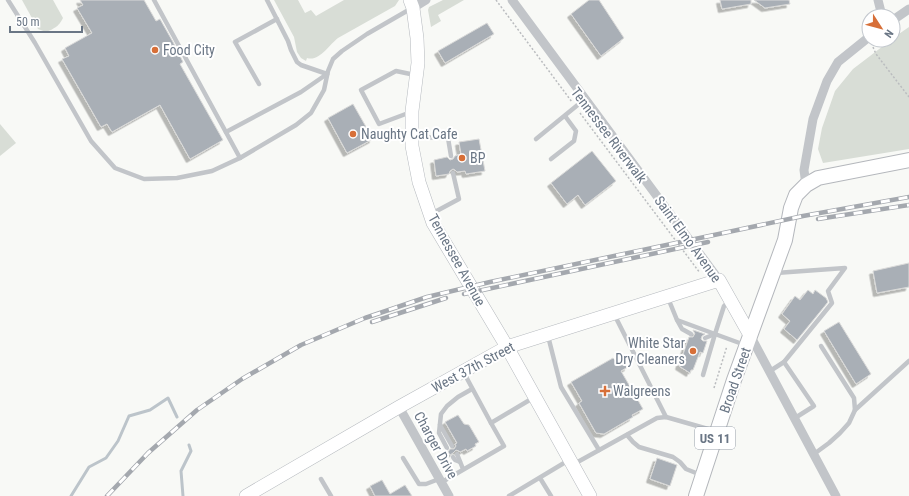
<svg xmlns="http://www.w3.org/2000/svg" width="909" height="496" font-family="'Roboto Condensed',sans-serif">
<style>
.green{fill:#d8ddd6}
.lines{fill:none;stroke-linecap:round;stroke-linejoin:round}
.stream{stroke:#bcc4ca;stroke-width:3}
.building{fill:#a9afb6;stroke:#dadad9;filter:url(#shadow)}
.secondary-casing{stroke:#b5b9be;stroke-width:14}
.primary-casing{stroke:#b4b7bc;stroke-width:16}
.path{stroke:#babcbf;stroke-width:1.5;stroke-dasharray:2 2;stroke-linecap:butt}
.lane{stroke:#c2c5c9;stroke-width:4.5}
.street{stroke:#c2c5c9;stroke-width:9}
.secondary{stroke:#fff;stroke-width:13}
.primary{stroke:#fff;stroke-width:14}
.rail-casing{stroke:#a4a8ae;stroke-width:4.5}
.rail{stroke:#fff;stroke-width:3;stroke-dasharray:9;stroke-linecap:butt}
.poi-dot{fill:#d76f38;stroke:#fff;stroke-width:1.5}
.labels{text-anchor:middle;stroke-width:4;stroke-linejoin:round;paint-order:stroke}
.shield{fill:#fff;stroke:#979faa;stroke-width:1}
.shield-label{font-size:13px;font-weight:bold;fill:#6a7685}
.poi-label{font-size:14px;fill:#6a7685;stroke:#fff;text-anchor:start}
.street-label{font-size:14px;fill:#6a7685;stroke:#fff}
</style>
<defs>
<filter id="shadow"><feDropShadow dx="-3.5" dy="3.5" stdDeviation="0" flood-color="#0004"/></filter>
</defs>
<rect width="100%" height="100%" fill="#f8f9f6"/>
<g class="green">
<path d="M22 0H53L63 18C59 26 54 29 46 32L38 29Z"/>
<path d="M274 0H298L305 13 311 10 316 16 344 0H399L395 6 338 38C329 45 319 62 307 58L306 61 301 58 297 52 294 37Z"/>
<polygon points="443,0 464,0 438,15 441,21 431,27 428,10 429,7"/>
<polygon points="909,27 909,149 823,163 818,149 822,128 835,91 853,69 891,40 893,40 893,38"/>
<polygon points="0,124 16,143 0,156"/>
</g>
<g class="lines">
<g class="stream">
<polyline points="71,496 89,467 106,458 118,441 129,416 150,410 168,398 177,417"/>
<polyline points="183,496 181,471 191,451 189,445"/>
</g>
</g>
<g class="building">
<polygon points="80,0 144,0 156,21 160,19 173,42 183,62 180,64 223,140 190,159 160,105 112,132 107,124 101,127 62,59 69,56 65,48 92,33 77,8 83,5"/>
<polygon points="589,0 599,0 624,38 601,56 571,14"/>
<polygon points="720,0 751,0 751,4 722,9"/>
<polygon points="754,0 789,0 790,4 765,8"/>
<polygon points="487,23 494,34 445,63 438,51"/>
<polygon points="353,104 373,139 347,153 328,118"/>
<polygon points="479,139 485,171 466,174 465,171 457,172 455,170 453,169 450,171 449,174 436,176 434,160 447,157 450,160 453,159 455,156 461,154 459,142"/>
<polygon points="592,151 616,181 585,205 578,195 567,204 551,183"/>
<polygon points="909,263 909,287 877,293 873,271"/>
<polygon points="808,290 813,294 815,290 826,298 828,302 797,340 784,329 790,321 782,314 795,296 800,300"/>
<polygon points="839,322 871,374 856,384 824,331"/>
<polygon points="693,330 705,334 702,336 701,339 703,341 707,341 703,353 700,352 693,370 691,370 690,373 679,366 689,337 693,337 694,335 695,334"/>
<polygon points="622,357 628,367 621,371 643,409 632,415 633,417 604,434 596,433 579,403 582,401 571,382 613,358 615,360"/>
<polygon points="458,415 464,424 469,425 479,442 475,444 476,446 467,451 466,449 460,452 459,451 456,450 453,453 450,455 448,452 450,449 454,449 456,446 455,444 457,443 445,422"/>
<polygon points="657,458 677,465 670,486 650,479"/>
<polygon points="382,480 390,494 405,485 412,496 375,496 370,486"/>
</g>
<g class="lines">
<g class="secondary-casing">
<g id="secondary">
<polyline points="410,0 413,8 417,38 418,63 412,111 412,146 419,182 433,223 507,347 590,496"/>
<polyline points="246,496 399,407 507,347 719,280 750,335"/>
</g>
</g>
<g class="primary-casing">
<polyline id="primary" points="696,496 734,380 785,240 791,208 796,195 806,185 818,178 909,160"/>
</g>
<g class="path">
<polyline points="496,0 572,102"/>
<polyline points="873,47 876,54 909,97"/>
<polyline points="580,113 700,273"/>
<polyline points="714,388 727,346"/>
</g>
<g class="lane">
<polyline points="8,0 35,43 91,141 115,168 144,179 177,178 212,171 240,158 296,125 311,113 324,90 328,71 333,59 342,51 367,34 412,8"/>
<polyline points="154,0 240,158"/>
<polyline points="267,0 288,41 291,50 297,62 301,65 327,74"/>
<polyline points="259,84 235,42 277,19"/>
<polyline points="411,112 379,124 361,90 396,71 415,75"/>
<polyline points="226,132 301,92 327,74"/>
<polyline points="414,137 448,138 451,156"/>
<polyline points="536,139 585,99"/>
<polyline points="551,159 574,141 576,131 565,116"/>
<polyline points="431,214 459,199 453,173"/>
<polyline points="776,273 845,268 828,291 832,303 784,362"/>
<polyline points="668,298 677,320 715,334"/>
<polyline points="729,301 724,306 715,334 745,345"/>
<polyline points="614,314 666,417"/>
<polyline points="677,320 682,329 691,334"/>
<polyline points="548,336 561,387 599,450"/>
<polyline points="705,338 715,334"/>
<polyline points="770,371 784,362 814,406 795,418"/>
<polyline points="464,373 491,423"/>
<polyline points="703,375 715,334"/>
<polyline points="855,410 909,361"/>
<polyline points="440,425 452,446"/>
<polyline points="627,435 633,442 639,447 673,457 680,462 686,469 701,475"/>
<polyline points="447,448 439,433 441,414 447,406 458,397 472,389"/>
<polyline points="457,454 463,469"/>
<polyline points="814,454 829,443 840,433 849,423 855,410 854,398 821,346"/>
<polyline points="453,457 455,460 460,462"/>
<polyline points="403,458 419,484 426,484 439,479"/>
<polyline points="574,464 657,418 666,417 715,431"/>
<polyline points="540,478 551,496"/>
<polyline points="321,479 331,496"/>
<polyline points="442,482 504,446 491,423 533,398"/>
<polyline points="509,496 569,460"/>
</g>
<g class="street">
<polyline points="512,0 719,280"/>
<polyline points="878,0 882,16"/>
<polyline points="413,8 426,0"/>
<polyline points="893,20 909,9"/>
<polyline points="806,185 804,170 813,119 827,81 838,62 869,37"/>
<polyline points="750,335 836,496"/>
<polyline points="399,407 449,496"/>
</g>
<use href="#secondary" class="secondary"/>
<use href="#primary" class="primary"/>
<g class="rail-casing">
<g id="rail">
<polyline points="818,219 909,205"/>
<polyline points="464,294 708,242"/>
<polyline points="372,322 446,298"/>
<polyline points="107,496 148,453 197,410 242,379 301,345 365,318 427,297 490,282 714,235 803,216 909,197"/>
</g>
</g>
<use href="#rail" class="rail"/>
</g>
<g class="poi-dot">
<circle cx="155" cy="50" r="4"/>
<circle cx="353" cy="134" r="4"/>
<circle cx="462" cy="158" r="4"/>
<circle cx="693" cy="351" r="4"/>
<path d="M603 385h4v4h4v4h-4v4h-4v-4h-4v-4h4z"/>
</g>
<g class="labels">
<rect class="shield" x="695" y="427" width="40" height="22" rx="3"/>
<g class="shield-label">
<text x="715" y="443">US 11</text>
</g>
<g class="poi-label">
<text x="163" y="55">Food City</text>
<text x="361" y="139">Naughty Cat Cafe</text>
<text x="470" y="163">BP</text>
<text x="685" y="348" text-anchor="end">White Star<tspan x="685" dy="16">Dry Cleaners</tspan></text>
<text x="613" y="396">Walgreens</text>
</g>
<g class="street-label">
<text transform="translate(609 135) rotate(53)" y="5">Tennessee Riverwalk</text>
<text transform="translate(688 239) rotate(54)" y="5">Saint Elmo Avenue</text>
<text transform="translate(457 260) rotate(61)" y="5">Tennessee Avenue</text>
<text transform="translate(473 367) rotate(-28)" y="5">West 37th Street</text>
<text transform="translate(735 380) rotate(-71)" y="5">Broad Street</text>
<text transform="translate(436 445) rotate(61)" y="5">Charger Drive</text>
</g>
</g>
<g transform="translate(881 28) rotate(126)"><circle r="19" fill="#ffffff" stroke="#c3c8ce"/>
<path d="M0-3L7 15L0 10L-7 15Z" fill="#d76f38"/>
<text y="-6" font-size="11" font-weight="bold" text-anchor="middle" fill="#6a7685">N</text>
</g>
<path d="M10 26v6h72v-6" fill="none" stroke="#6a7685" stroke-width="2"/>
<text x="16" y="26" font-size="12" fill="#6a7685" stroke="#ffffff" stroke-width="3" paint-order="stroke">50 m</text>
</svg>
